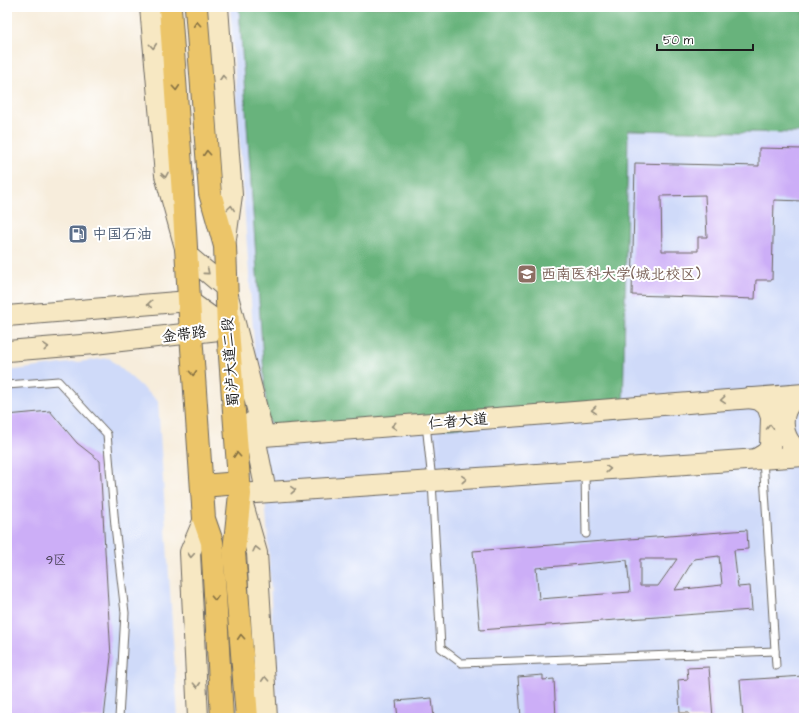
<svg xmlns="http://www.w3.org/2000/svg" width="811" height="725" font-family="'Architects Daughter','LXGW WenKai TC',sans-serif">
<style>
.built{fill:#cfdaf9}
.forest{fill:#68b37c;stroke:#42684c}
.building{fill:#ccaef7;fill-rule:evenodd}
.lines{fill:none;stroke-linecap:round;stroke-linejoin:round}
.lane-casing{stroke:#69655f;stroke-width:9}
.secondary-casing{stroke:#69655f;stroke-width:22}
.highway-casing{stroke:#69655f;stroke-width:24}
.lane{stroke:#fff;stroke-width:7}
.secondary{stroke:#f7e8c3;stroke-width:20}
.highway{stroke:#ecc569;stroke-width:22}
.oneway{stroke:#847042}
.oneway2{stroke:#948c78}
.labels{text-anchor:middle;stroke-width:4;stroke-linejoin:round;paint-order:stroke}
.number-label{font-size:13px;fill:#484053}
.service-label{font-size:15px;fill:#4e5e75;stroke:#fff;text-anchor:start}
.education-label{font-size:15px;fill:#785e54;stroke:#fff;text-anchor:start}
.street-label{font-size:15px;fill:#1c1c1c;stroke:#fff}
</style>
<rect width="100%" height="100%" fill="#fff"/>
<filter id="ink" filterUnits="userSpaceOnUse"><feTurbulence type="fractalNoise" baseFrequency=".025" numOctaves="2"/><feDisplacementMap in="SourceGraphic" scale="8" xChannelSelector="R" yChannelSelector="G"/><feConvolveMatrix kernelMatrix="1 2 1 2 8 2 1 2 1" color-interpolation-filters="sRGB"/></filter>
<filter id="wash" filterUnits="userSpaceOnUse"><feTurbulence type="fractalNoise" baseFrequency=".012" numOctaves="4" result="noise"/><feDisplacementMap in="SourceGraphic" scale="16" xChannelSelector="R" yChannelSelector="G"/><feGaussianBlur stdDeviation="0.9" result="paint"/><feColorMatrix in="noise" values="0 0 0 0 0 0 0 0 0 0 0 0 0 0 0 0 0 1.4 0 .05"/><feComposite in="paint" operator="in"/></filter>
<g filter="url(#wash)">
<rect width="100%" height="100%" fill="#f7eddc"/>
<g class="built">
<polygon points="230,7 804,7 804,718 277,718 268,540"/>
<polygon points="109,358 158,401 178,718 7,718 7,371"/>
</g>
<polygon class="forest" points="239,7 804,7 804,133 628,130 623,418 285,437 267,419"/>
<g id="blocks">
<g class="building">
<path d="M759 148 804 149V201L774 200 772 280H756L755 299 632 295 635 163 759 166ZM705 195 707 237H698V251H662L661 196Z"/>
<polygon points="50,411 77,443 100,461 111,657 104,718 7,718 7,415"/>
<path d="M747 530 748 549 734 550 738 587 750 586 752 610 480 630 473 551ZM719 556 722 585 675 590 694 559ZM640 559H677L658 586H640ZM627 560 630 592 539 599 536 568Z"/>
<polygon points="709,667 713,718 689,718 689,713 680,713 678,680 688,679 687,668"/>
<polygon points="543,675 543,680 554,679 556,718 521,718 518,677"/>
<polygon points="804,676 804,718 743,718 740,680"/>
<polygon points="432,698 434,718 398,718 396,701"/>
</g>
</g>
</g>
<g filter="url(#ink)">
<use href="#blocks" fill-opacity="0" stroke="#69655f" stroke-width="1"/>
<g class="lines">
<g class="lane-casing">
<g id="lane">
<polyline points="7,385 58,381 107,434 115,526 125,613 119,718"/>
<polyline points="426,424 432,481 441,648 461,663 775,651"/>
<polyline points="763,459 776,666"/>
<polyline points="585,473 586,534"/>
</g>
</g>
<g class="secondary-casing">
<g id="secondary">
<polyline points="150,7 165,175 187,255 226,288 264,436 804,394"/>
<polyline points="218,7 232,195 225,246"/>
<polyline points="7,316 189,301 228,329"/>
<polyline points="7,351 94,344 228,329"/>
<path d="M804 395C776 402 778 444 804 453"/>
<polyline points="749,398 759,400 767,406 771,417 770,447 766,453 756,459"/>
<polyline points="252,422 266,492"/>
<polyline points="198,718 190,552 204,519"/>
<polyline points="267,718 257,553 240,494 804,456"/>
</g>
</g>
<g class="highway-casing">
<g id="highway">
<polyline points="170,7 183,195 191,334 204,519 212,542 222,718"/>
<polyline points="196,7 210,193 225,246 228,329 240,494 234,551 247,718"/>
<polyline points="202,486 239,483"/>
</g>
</g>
<use href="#lane" class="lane"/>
<use href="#secondary" class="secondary"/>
<use href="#highway" class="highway"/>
</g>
<defs><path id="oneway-chevron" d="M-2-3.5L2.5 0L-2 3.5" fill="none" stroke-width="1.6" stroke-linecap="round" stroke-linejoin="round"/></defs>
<g class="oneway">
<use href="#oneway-chevron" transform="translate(197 24) rotate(-94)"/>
<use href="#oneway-chevron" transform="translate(176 88) rotate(86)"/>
<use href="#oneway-chevron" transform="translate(207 153) rotate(-94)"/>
<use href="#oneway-chevron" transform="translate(193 373) rotate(86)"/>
<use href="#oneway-chevron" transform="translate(237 455) rotate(-94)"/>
<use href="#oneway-chevron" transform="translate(215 598) rotate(87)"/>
<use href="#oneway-chevron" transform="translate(241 637) rotate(-94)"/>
</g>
<g class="oneway2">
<use href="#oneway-chevron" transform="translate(153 46) rotate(85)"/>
<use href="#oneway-chevron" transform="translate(223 78) rotate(-94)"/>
<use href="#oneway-chevron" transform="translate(165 175) rotate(80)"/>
<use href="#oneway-chevron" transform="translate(231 208) rotate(-82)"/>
<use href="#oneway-chevron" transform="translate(207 272) rotate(40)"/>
<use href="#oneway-chevron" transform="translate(150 304) rotate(175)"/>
<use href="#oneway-chevron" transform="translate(46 347) rotate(-4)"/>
<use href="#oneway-chevron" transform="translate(723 400) rotate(175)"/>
<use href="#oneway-chevron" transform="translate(594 410) rotate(175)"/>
<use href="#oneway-chevron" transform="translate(394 426) rotate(175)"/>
<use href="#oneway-chevron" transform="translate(770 427) rotate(-90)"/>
<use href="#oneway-chevron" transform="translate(608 469) rotate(-4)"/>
<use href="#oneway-chevron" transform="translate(464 479) rotate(-4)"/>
<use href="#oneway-chevron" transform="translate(293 490) rotate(-4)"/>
<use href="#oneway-chevron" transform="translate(256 549) rotate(-103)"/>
<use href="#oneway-chevron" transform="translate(191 555) rotate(94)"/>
<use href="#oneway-chevron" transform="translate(265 679) rotate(-93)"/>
<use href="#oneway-chevron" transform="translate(197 685) rotate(87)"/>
</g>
</g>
<defs>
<g id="fuel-square" transform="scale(1)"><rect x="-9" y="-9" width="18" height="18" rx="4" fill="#5c6f8a" stroke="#fff"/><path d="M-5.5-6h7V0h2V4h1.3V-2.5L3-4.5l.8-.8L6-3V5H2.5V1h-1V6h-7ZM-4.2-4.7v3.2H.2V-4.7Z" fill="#fff"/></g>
<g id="university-square" transform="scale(1)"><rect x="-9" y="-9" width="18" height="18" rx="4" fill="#8d6e63" stroke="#fff"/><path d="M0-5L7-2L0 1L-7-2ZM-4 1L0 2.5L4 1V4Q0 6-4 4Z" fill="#fff"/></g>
</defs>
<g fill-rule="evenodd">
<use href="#fuel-square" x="78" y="234"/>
<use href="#university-square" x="527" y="274"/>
</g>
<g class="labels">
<g class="number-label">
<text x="56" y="564">9区</text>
</g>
<g class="service-label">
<text x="92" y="239">中国石油</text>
</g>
<g class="education-label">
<text x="541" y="279">西南医科大学(城北校区)</text>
</g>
<g class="street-label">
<text transform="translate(184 334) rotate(-7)" y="5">金带路</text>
<text transform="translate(230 362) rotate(-94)" y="5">蜀泸大道二段</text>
<text transform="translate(458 421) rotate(-5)" y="5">仁者大道</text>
</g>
</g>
<rect width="811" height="725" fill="none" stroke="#fff" stroke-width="24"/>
<path d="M657 44v6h96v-6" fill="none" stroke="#1c1c1c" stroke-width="2"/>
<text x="663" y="44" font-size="12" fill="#1c1c1c" stroke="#ffffff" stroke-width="3" paint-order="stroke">50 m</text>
</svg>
